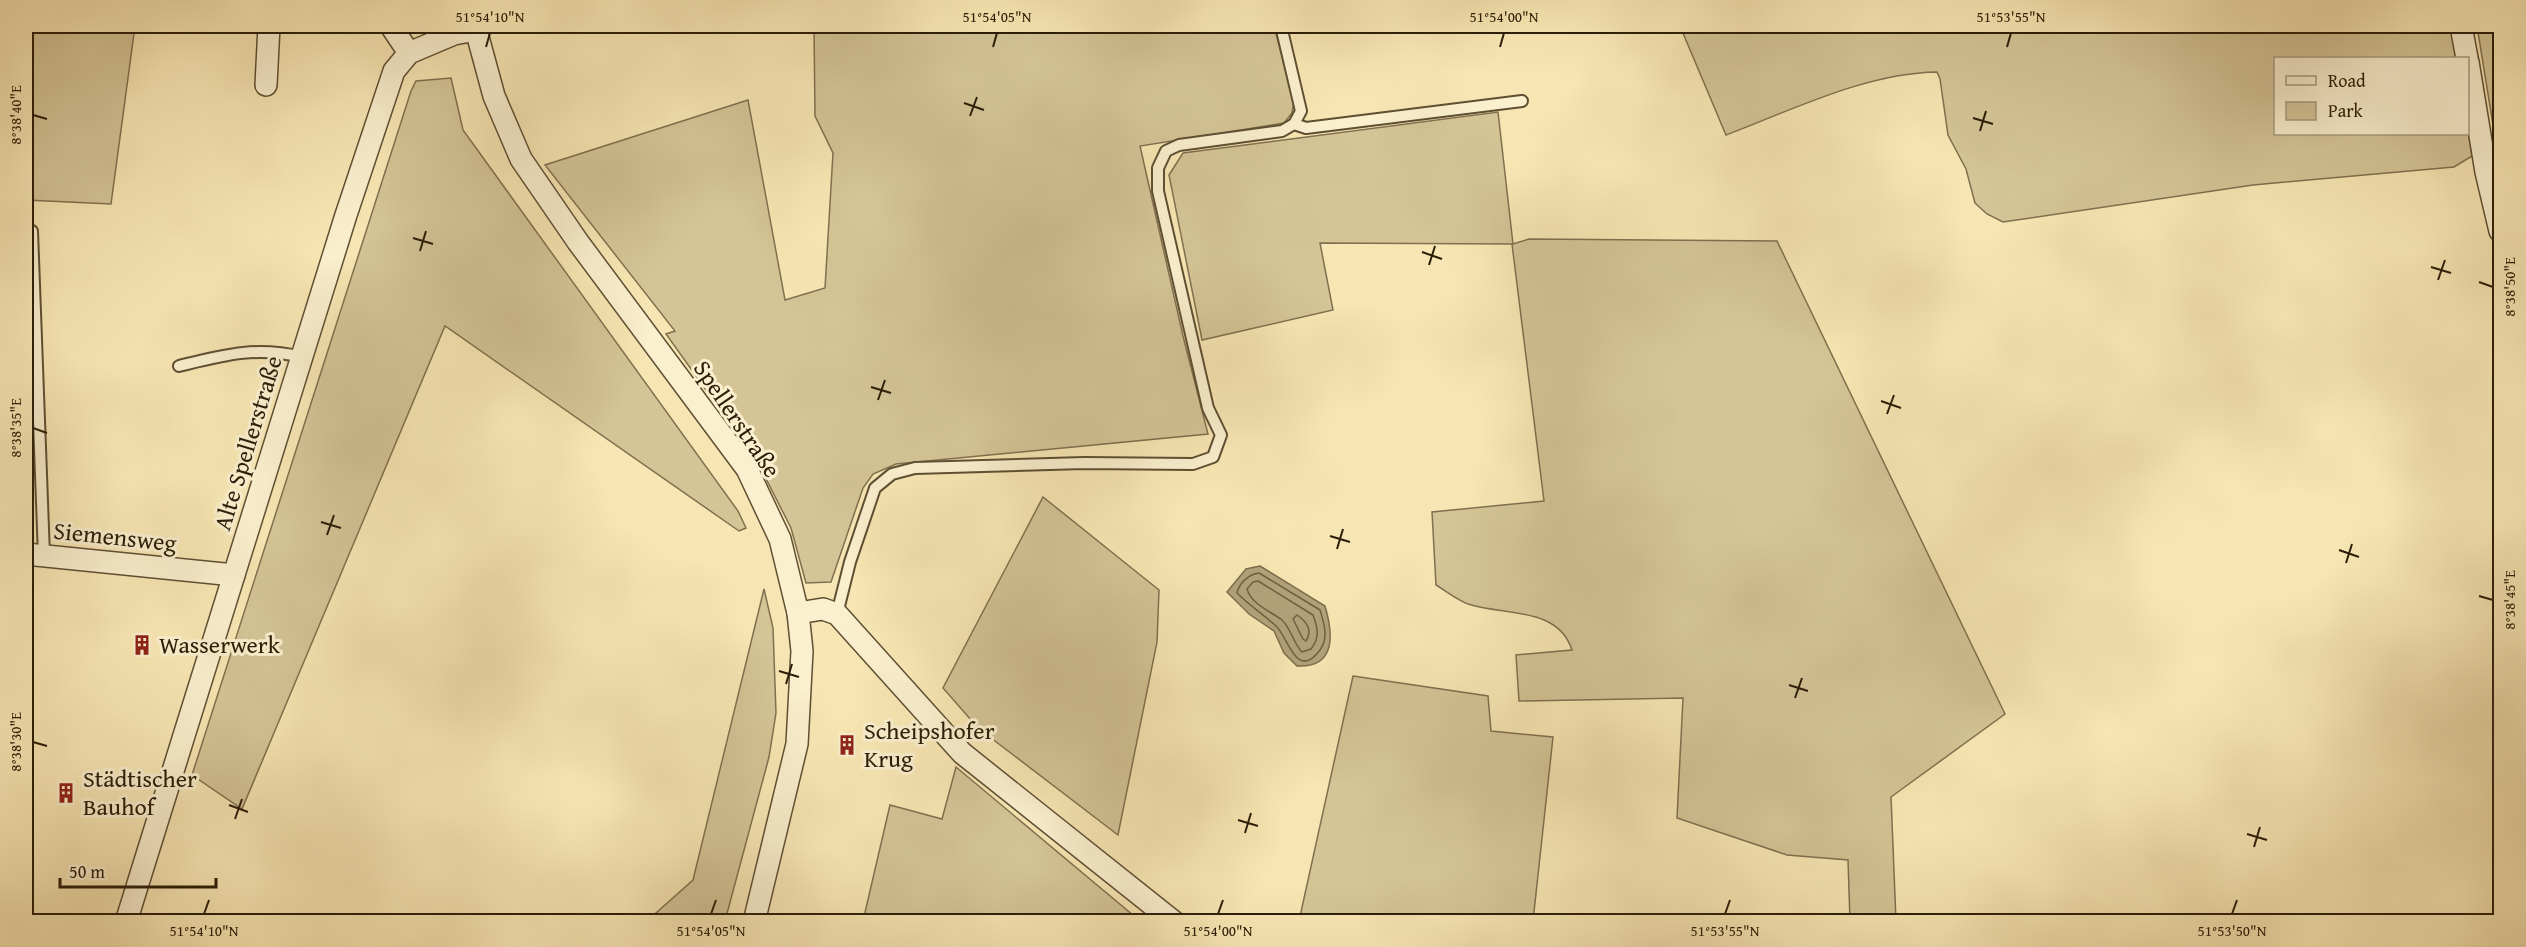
<svg xmlns="http://www.w3.org/2000/svg" width="2526" height="947" font-family="'Gentium Book Plus',serif">
<style>
.green{fill:#d4c496;stroke:#80704f;stroke-width:1.5}
.water{fill:#b2a279;stroke:#7c6d4c;stroke-width:1.5}
.lines{fill:none;stroke-linecap:round;stroke-linejoin:round}
.shore{stroke:#6e6040;stroke-width:1.5}
.lane-casing{stroke:#5e4f33;stroke-width:14}
.street-casing{stroke:#5e4f33;stroke-width:24}
.lane{stroke:#faefce;stroke-width:10}
.street{stroke:#faefce;stroke-width:21}
.ticks{fill:none;stroke:#2b1d08;stroke-width:2}
.labels{text-anchor:middle;stroke-width:6;stroke-linejoin:round;paint-order:stroke}
.street-label{font-size:24px;fill:#2b1d08;stroke:#faefce}
.poi-label{font-size:24px;fill:#2b1d08;stroke:#faefce;text-anchor:start}
.neatline{fill:none;stroke:#2b1d08;stroke-width:2}
.ticks-label{font-size:15px;text-anchor:middle;fill:#2b1d08}
</style>
<rect width="100%" height="100%" fill="#f7e6b3"/>
<filter id="stains"><feTurbulence type="fractalNoise" baseFrequency=".00333" numOctaves="4"/><feColorMatrix values="0 0 0 0 .2 0 0 0 0 .09 0 0 0 0 .02 0 0 0 .5 -.17"/></filter>
<radialGradient id="worn" r=".72"><stop offset=".6" stop-color="#630" stop-opacity="0"/><stop offset="1" stop-color="#630" stop-opacity=".3"/></radialGradient>
<g class="green">
<polygon points="26,26 135,26 111,204 26,200"/>
<polygon points="814,26 1274,26 1294,101 1292,113 1284,123 1140,146 1183,336 1208,434 896,464 873,474 863,488 831,582 806,583 791,528 758,463 666,334 675,331 545,165 748,100 785,300 825,288 833,153 815,116"/>
<path d="M1680 26H2451L2456 58H2276V134H2468V130L2472 156 2454 167 2253 185 2003 222 1987 214 1975 203 1966 169 1948 135 1940 79 1937 72C1866 73 1792 110 1726 135Z"/>
<polygon points="2477,26 2500,26 2500,168"/>
<polygon points="451,78 463,130 738,511 746,528 739,531 445,326 242,809 192,775 411,91 416,81"/>
<path d="M1498 112 1513 244 1529 239 1777 241 2005 714 1891 797 1896 921H1850L1848 860 1787 855 1677 818 1683 698 1519 701 1516 655 1572 650C1558 606 1504 616 1468 604 1457 600 1446 591 1436 585L1432 512 1544 501 1512 244 1320 243 1333 310 1202 340 1169 175 1183 153Z"/>
<polygon points="1043,497 1159,590 1157,642 1118,835 978,728 943,688"/>
<polygon points="764,589 773,628 776,713 769,757 725,921 647,921 693,880"/>
<polygon points="1353,676 1488,696 1491,731 1553,737 1533,921 1299,921"/>
<polygon points="956,767 1140,921 863,921 890,805 942,819"/>
</g>
<path class="water" d="M1260 566 1325 606C1333 633 1337 668 1297 666L1284 653 1274 631 1249 614 1227 592 1246 569Z"/>
<g class="lines">
<g class="shore">
<path d="M1259 573 1320 610C1324 623 1329 638 1320 650 1296 682 1288 636 1276 626 1263 614 1250 606 1237 593 1239 583 1249 574 1259 573Z"/>
<path d="M1258 581 1313 615C1318 628 1320 638 1311 649L1302 652C1293 643 1291 628 1282 620 1270 611 1251 604 1247 589L1253 582Z"/>
<path d="M1297 615C1306 621 1313 630 1306 641L1303 639 1293 619Z"/>
</g>
<g class="lane-casing">
<g id="lane">
<polyline points="1294,124 1306,128 1522,101"/>
<polyline points="26,232 32,231 44,556"/>
<path d="M179 366C224 355 255 346 302 357"/>
<polyline points="837,614 850,562 875,488 892,474 915,468 1084,463 1193,464 1213,457 1221,435 1208,408 1158,191 1158,168 1166,151 1179,145 1282,131 1294,124 1301,111 1281,26"/>
</g>
</g>
<g class="street-casing">
<g id="street">
<polyline points="391,26 409,53"/>
<polyline points="475,26 494,96 521,159 578,242 747,469 780,539 798,613 802,651 797,744 754,922"/>
<polyline points="2461,26 2467,58"/>
<polyline points="2468,62 2486,172 2500,231"/>
<polyline points="266,85 269,26"/>
<polyline points="26,554 234,575"/>
<polyline points="798,613 823,609 837,614 962,753 1174,922"/>
<polyline points="126,922 346,215 394,71 409,53 454,34 476,30"/>
</g>
</g>
<use href="#lane" class="lane"/>
<use href="#street" class="street"/>
</g>
<path class="ticks" d="M486 47 490 33M993 47 997 33M1500 47 1504 33M2007 47 2011 33M964 103 984 110M33 115 47 119M970 116 977 97M1973 118 1993 124M1980 131 1986 111M413 238 433 244M420 251 426 231M1422 252 1442 259M1429 265 1435 246M2431 267 2451 273M2438 280 2445 260M2479 282 2493 287M871 387 891 393M878 400 885 380M1881 401 1901 408M1887 414 1894 395M33 428 47 433M321 522 341 528M327 535 334 515M1330 536 1350 542M1337 549 1343 529M2339 550 2359 557M2346 563 2352 544M2479 596 2493 600M779 671 799 677M786 684 792 664M1789 685 1808 691M1795 698 1802 678M33 742 47 746M229 805 248 812M235 819 242 799M1238 820 1258 826M1245 833 1251 813M2247 834 2267 840M2254 847 2260 827M204 914 209 900M711 914 716 900M1218 914 1223 900M1725 914 1730 900M2232 914 2237 900"/>
<defs>
<g id="building-bare" transform="scale(1.62)"><path d="M-4-6H4V6H1V3H-1V6H-4ZM-2.5-4.3h1.7v1.8h-1.7ZM.8-4.3h1.7v1.8H.8ZM-2.5-1h1.7V.8h-1.7ZM.8-1h1.7V.8H.8Z" fill="#8f2418" stroke="#faefce" stroke-width="2.5" paint-order="stroke"/></g>
</defs>
<g fill-rule="evenodd">
<use href="#building-bare" x="142" y="645"/>
<use href="#building-bare" x="847" y="745"/>
<use href="#building-bare" x="66" y="793"/>
</g>
<g class="labels">
<g class="street-label">
<text transform="translate(737 419) rotate(56)" y="8">Spellerstraße</text>
<text transform="translate(248 443) rotate(-73)" y="8">Alte Spellerstraße</text>
<text transform="translate(115 537) rotate(6)" y="8">Siemensweg</text>
</g>
<g class="poi-label">
<text x="159" y="653">Wasserwerk</text>
<text x="864" y="739">Scheipshofer<tspan x="864" dy="28">Krug</tspan></text>
<text x="83" y="787">Städtischer<tspan x="83" dy="28">Bauhof</tspan></text>
</g>
</g>
<rect width="2526" height="947" fill="none" stroke="#f7e6b3" stroke-width="66"/>
<rect x="2274" y="57" width="195" height="78" fill="#faefce" stroke="#a79b7f" stroke-width="1.5"/>
<rect x="2286" y="76" width="30" height="9" fill="#faefce" stroke="#a79b7f" stroke-width="1.5"/>
<text x="2328" y="87" font-size="18" fill="#2b1d08">Road</text>
<rect x="2286" y="102" width="30" height="18" fill="#d4c496" stroke="#a79b7f" stroke-width="1.5"/>
<text x="2328" y="117" font-size="18" fill="#2b1d08">Park</text>
<path d="M60 878v9h156v-9" fill="none" stroke="#2b1d08" stroke-width="3"/>
<text x="69" y="878" font-size="18" fill="#2b1d08" stroke="#faefce" stroke-width="4.5" paint-order="stroke">50 m</text>
<rect x="33" y="33" width="2460" height="881" class="neatline"/>
<g class="ticks-label">
<text x="490" y="22">51°54'10"N</text>
<text x="997" y="22">51°54'05"N</text>
<text x="1504" y="22">51°54'00"N</text>
<text x="2011" y="22">51°53'55"N</text>
<text transform="translate(16 115) rotate(-90)" y="5">8°38'40"E</text>
<text transform="translate(2510 287) rotate(-90)" y="5">8°38'50"E</text>
<text transform="translate(16 428) rotate(-90)" y="5">8°38'35"E</text>
<text transform="translate(2510 600) rotate(-90)" y="5">8°38'45"E</text>
<text transform="translate(16 742) rotate(-90)" y="5">8°38'30"E</text>
<text x="204" y="936">51°54'10"N</text>
<text x="711" y="936">51°54'05"N</text>
<text x="1218" y="936">51°54'00"N</text>
<text x="1725" y="936">51°53'55"N</text>
<text x="2232" y="936">51°53'50"N</text>
</g>
<rect width="100%" height="100%" filter="url(#stains)"/>
<rect width="100%" height="100%" fill="url(#worn)"/>
</svg>
